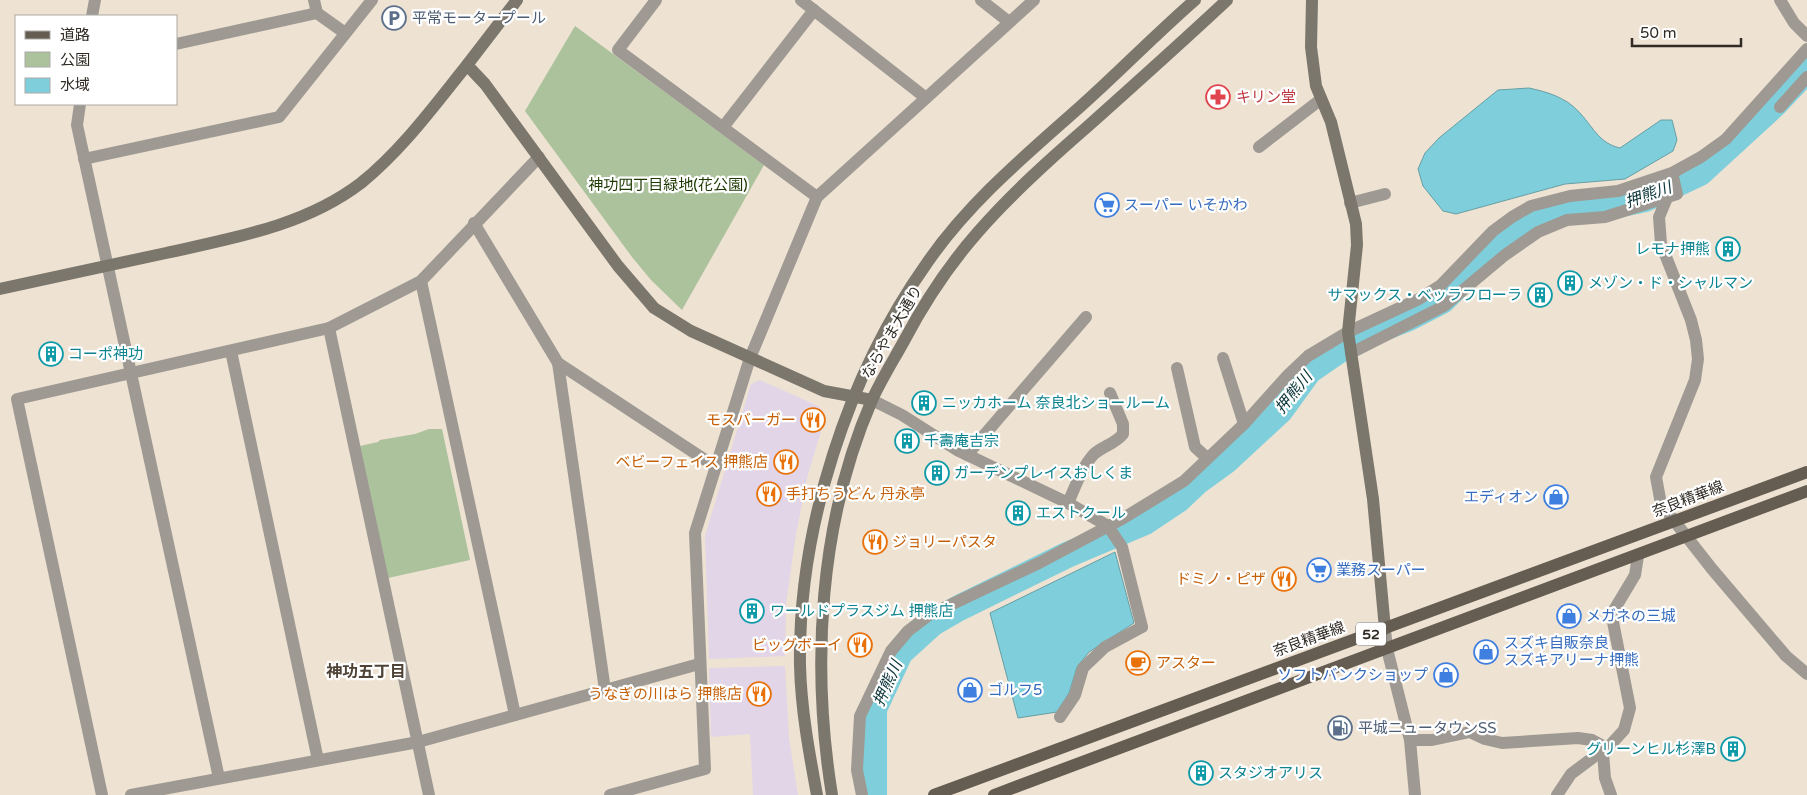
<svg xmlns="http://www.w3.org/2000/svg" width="1807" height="795" font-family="'Varela Round','Noto Sans JP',sans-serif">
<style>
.commercial{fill:#e2d5e8}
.green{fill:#abc29c}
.water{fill:#7ecfdb;stroke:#679ea4}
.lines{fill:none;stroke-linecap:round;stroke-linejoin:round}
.river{stroke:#7ecfdb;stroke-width:26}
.street{stroke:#9e9a93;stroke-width:12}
.secondary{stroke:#7c776c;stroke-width:12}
.primary{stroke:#655d51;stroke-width:12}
.labels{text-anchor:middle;stroke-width:4.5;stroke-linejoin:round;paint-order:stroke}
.shield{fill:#fff;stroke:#6e6b66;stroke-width:1}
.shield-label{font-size:14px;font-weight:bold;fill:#302b25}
.service-label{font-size:15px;fill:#4e5e75;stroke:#fff;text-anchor:start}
.health-label{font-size:15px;fill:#be3a42;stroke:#fff;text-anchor:start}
.park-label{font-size:15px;fill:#1d3900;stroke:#fff}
.shop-label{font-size:15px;fill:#366cbe;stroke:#fff;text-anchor:start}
.culture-label{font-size:15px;fill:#0d838f;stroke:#fff;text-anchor:start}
.street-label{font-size:15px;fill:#302b25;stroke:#fff}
.food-label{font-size:15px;fill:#c56008;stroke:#fff;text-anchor:end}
.water-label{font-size:16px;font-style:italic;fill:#0a3338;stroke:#fff}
.neighbourhood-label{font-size:16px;font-weight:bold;fill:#4e4336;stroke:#fff}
</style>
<rect width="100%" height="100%" fill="#eee2d2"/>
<g class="commercial">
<polygon points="760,380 818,406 824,413 825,418 807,478 796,534 786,604 785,656 709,659 705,536 751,384"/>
<polygon points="785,666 789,738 798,795 753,795 750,734 711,737 709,668"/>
</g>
<g class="green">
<polygon points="575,26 764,165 682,310 651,280 632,257 525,111"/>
<polygon points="429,429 442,429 470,560 388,578 360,446 378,442 380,440 415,434"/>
</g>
<g class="water">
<path d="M1529 88C1547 92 1565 97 1578 111 1593 126 1598 143 1620 148L1661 120H1672L1677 140 1673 151 1625 179 1565 184 1456 214 1443 211 1423 186 1418 169 1425 153 1439 138 1498 90Z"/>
<polygon points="1115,552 1134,623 1089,652 1077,667 1069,693 1057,712 1018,718 990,613"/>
</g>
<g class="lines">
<polyline class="river" points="874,795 874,709 900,653 933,623 959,608 1067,555 1145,522 1178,500 1197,482 1226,461 1280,411 1309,371 1354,340 1409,318 1442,301 1521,223 1564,209 1608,207 1645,199 1700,173 1774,105 1807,70"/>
<g class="street">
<polyline points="314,0 317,13"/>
<polyline points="656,0 618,50 817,197"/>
<polyline points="801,0 926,98"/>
<polyline points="981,0 1009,22"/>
<polyline points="1780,0 1794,23 1807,36"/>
<polyline points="92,16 95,0"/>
<polyline points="176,44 317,13 345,33"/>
<polyline points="80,104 77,125 219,778"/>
<polyline points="1780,107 1807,77"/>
<polyline points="724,126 814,10"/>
<polyline points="1259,147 1320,100"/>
<polyline points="84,159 279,117 372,0"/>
<polyline points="1667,198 1659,217 1661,244 1691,320 1696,340 1698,359 1695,380 1656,477 1661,504 1712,569 1786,656 1807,674"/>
<polyline points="1350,203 1385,194"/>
<polyline points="474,223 558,363 716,467"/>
<polyline points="421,281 515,715"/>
<polyline points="329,328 429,795"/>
<polyline points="231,351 318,760"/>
<polyline points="1351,353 1444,306 1505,255 1538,232 1567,220 1605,217 1677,194 1672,173"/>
<polyline points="1223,358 1244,424"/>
<polyline points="558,363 605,690"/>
<polyline points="1177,368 1195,447 1207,458"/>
<polyline points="872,400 902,415 957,450 1068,503 1108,526 1122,547 1142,627 1105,647 1083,668 1075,695 1060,717"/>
<polyline points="967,455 1086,317"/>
<path d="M1068 503C1075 487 1082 467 1094 454 1103 446 1115 444 1123 434V424L1110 393"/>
<polyline points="1385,629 1387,649 1410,740 1415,795"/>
<polyline points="1410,740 1432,740 1470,732 1485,739 1502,743 1578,738 1592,740 1607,748"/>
<polyline points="1603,753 1605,778 1611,795"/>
<polyline points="102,795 17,399 329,328 421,281 539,157"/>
<polyline points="131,795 418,742 699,664"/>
<polyline points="610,795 705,769 695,533 750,358 817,197 1034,0"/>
<polyline points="862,795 857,770 860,716 891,651 908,631 929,615 1039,563 1122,519 1184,481 1244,424 1288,375 1308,356 1348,332 1419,299 1441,285 1493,231 1512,217 1531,206 1570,196 1618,191 1672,173 1701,157 1726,139 1807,49"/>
<polyline points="1557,795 1571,774 1595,756 1603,753 1624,730 1630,708 1613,622 1614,610 1635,575 1638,556"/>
</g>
<g class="secondary">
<polyline points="1312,0 1311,47 1316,86 1331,122 1356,224 1357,245 1348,332 1373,499 1385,629"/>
<polyline points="467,65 517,0"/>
<path d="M0 289C56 277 111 265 166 253 233 238 305 226 361 183 402 150 434 106 467 65L485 84 618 266 654 308 691 331 824 391 872 400"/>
<path d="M817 795C809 752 801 709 800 665 798 528 848 374 927 263 969 202 1026 155 1081 106 1120 71 1156 34 1195 0"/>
<path d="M832 795C811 665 819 522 872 400 881 380 893 361 904 341 924 303 949 265 978 232 1011 194 1049 160 1087 127 1134 85 1181 43 1227 0"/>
</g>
<g class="primary">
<polyline points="934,795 1807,472"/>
<polyline points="994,795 1807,491"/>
</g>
</g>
<defs>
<g id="parking-ring" transform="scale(1.25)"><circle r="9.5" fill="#fff" stroke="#5c6f8a" stroke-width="1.5"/><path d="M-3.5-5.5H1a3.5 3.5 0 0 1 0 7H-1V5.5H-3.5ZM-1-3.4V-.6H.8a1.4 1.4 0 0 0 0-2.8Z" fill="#5c6f8a"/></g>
<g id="pharmacy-ring" transform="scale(1.25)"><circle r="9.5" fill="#fff" stroke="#e0444e" stroke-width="1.5"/><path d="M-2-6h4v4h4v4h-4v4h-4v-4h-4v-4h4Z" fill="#e0444e"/></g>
<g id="supermarket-ring" transform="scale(1.25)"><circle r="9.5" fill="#fff" stroke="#3f7fe0" stroke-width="1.5"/><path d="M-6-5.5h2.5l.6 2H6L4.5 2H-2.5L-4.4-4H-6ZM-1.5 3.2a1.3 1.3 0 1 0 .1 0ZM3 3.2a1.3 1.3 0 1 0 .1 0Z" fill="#3f7fe0"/></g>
<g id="building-ring" transform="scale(1.25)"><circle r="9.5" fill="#fff" stroke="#0f9aa8" stroke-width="1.5"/><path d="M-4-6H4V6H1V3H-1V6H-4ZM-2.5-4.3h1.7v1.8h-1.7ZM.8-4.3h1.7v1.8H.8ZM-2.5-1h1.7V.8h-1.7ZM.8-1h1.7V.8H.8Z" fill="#0f9aa8"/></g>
<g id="restaurant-ring" transform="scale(1.25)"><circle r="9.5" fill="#fff" stroke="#e8710a" stroke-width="1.5"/><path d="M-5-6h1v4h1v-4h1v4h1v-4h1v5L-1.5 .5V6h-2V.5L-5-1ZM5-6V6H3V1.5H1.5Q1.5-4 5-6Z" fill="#e8710a"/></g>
<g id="shop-ring" transform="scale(1.25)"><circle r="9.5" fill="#fff" stroke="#3f7fe0" stroke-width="1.5"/><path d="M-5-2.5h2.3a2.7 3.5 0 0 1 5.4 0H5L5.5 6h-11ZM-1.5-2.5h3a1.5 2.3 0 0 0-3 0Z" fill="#3f7fe0"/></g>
<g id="cafe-ring" transform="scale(1.25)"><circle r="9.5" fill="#fff" stroke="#e8710a" stroke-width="1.5"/><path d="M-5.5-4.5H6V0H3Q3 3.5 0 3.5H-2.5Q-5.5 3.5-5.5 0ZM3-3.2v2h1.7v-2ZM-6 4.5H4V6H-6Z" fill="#e8710a"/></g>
<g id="fuel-ring" transform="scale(1.25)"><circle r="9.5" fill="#fff" stroke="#5c6f8a" stroke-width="1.5"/><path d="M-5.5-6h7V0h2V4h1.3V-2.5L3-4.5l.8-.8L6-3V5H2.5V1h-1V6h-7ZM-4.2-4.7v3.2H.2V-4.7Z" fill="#5c6f8a"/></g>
</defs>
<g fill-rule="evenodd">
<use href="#parking-ring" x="394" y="18"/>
<use href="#pharmacy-ring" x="1218" y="97"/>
<use href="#supermarket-ring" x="1107" y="205"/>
<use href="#building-ring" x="1728" y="249"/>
<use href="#building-ring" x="1570" y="283"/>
<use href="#building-ring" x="1540" y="295"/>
<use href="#building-ring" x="51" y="354"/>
<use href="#building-ring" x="924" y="403"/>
<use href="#restaurant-ring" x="813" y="420"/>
<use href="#building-ring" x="907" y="441"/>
<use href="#restaurant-ring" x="786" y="462"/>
<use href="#building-ring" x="937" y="473"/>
<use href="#restaurant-ring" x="769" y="494"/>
<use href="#shop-ring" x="1556" y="497"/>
<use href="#building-ring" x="1018" y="513"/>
<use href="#restaurant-ring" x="875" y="542"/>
<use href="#supermarket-ring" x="1319" y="570"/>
<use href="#restaurant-ring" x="1284" y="579"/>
<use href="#building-ring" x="752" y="611"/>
<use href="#shop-ring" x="1569" y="616"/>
<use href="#restaurant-ring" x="860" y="645"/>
<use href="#shop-ring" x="1486" y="652"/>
<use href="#cafe-ring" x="1138" y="663"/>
<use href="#shop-ring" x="1446" y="675"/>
<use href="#shop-ring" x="970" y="690"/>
<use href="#restaurant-ring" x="759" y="694"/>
<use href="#fuel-ring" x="1340" y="728"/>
<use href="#building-ring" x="1733" y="749"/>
<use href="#building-ring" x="1201" y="773"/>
</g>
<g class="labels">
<rect class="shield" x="1356" y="622.5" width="30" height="23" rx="4"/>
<g class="shield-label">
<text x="1371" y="639">52</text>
</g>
<g class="service-label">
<text x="412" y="23">平常モータープール</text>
<text x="1358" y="733">平城ニュータウンSS</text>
</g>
<g class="health-label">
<text x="1236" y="102">キリン堂</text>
</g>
<g class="park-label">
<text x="668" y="190">神功四丁目緑地(花公園)</text>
</g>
<g class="shop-label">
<text x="1124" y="210">スーパー いそかわ</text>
<text x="1538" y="502" text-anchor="end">エディオン</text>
<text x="1336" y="575">業務スーパー</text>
<text x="1586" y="621">メガネの三城</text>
<text x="1504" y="648">スズキ自販奈良<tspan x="1504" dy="17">スズキアリーナ押熊</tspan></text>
<text x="1428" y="680" text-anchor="end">ソフトバンクショップ</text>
<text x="988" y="695">ゴルフ5</text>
</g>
<g class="culture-label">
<text x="1710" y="254" text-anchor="end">レモナ押熊</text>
<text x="1588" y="288">メゾン・ド・シャルマン</text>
<text x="1522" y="300" text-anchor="end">サマックス・ベッラフローラ</text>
<text x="68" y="359">コーポ神功</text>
<text x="942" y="408">ニッカホーム 奈良北ショールーム</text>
<text x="924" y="446">千壽庵吉宗</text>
<text x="954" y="478">ガーデンプレイスおしくま</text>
<text x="1036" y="518">エストクール</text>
<text x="770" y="616">ワールドプラスジム 押熊店</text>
<text x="1716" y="754" text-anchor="end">グリーンヒル杉澤B</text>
<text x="1218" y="778">スタジオアリス</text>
</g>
<g class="street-label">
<text transform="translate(892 332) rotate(-60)" y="5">ならやま大通り</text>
<text transform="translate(1688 499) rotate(-21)" y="5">奈良精華線</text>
<text transform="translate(1309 639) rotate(-20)" y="5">奈良精華線</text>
</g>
<g class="food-label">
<text x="796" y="425">モスバーガー</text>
<text x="768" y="467">ベビーフェイス 押熊店</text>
<text x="786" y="499" text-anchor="start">手打ちうどん 丹永亭</text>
<text x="892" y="547" text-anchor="start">ジョリーパスタ</text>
<text x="1266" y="584">ドミノ・ピザ</text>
<text x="842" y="650">ビッグボーイ</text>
<text x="1156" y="668" text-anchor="start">アスター</text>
<text x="742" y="699">うなぎの川はら 押熊店</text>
</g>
<g class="water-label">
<text transform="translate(1648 194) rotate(-20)" y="6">押熊川</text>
<text transform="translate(1293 392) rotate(-51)" y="6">押熊川</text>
<text transform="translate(887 683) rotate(-66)" y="6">押熊川</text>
</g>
<g class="neighbourhood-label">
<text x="366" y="677">神功五丁目</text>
</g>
</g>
<rect x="15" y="15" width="162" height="90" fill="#ffffff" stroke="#acaaa8"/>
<rect x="25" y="31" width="25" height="8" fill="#655d51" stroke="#acaaa8"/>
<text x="60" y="40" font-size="15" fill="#302b25">道路</text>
<rect x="25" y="52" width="25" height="15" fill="#abc29c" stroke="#acaaa8"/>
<text x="60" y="65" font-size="15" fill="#302b25">公園</text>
<rect x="25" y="78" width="25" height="15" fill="#7ecfdb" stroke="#acaaa8"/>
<text x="60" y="90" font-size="15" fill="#302b25">水域</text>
<path d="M1632 38v8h109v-8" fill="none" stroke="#302b25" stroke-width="2.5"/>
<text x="1640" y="38" font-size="15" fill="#302b25" stroke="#ffffff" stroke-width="4" paint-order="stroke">50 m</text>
</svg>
